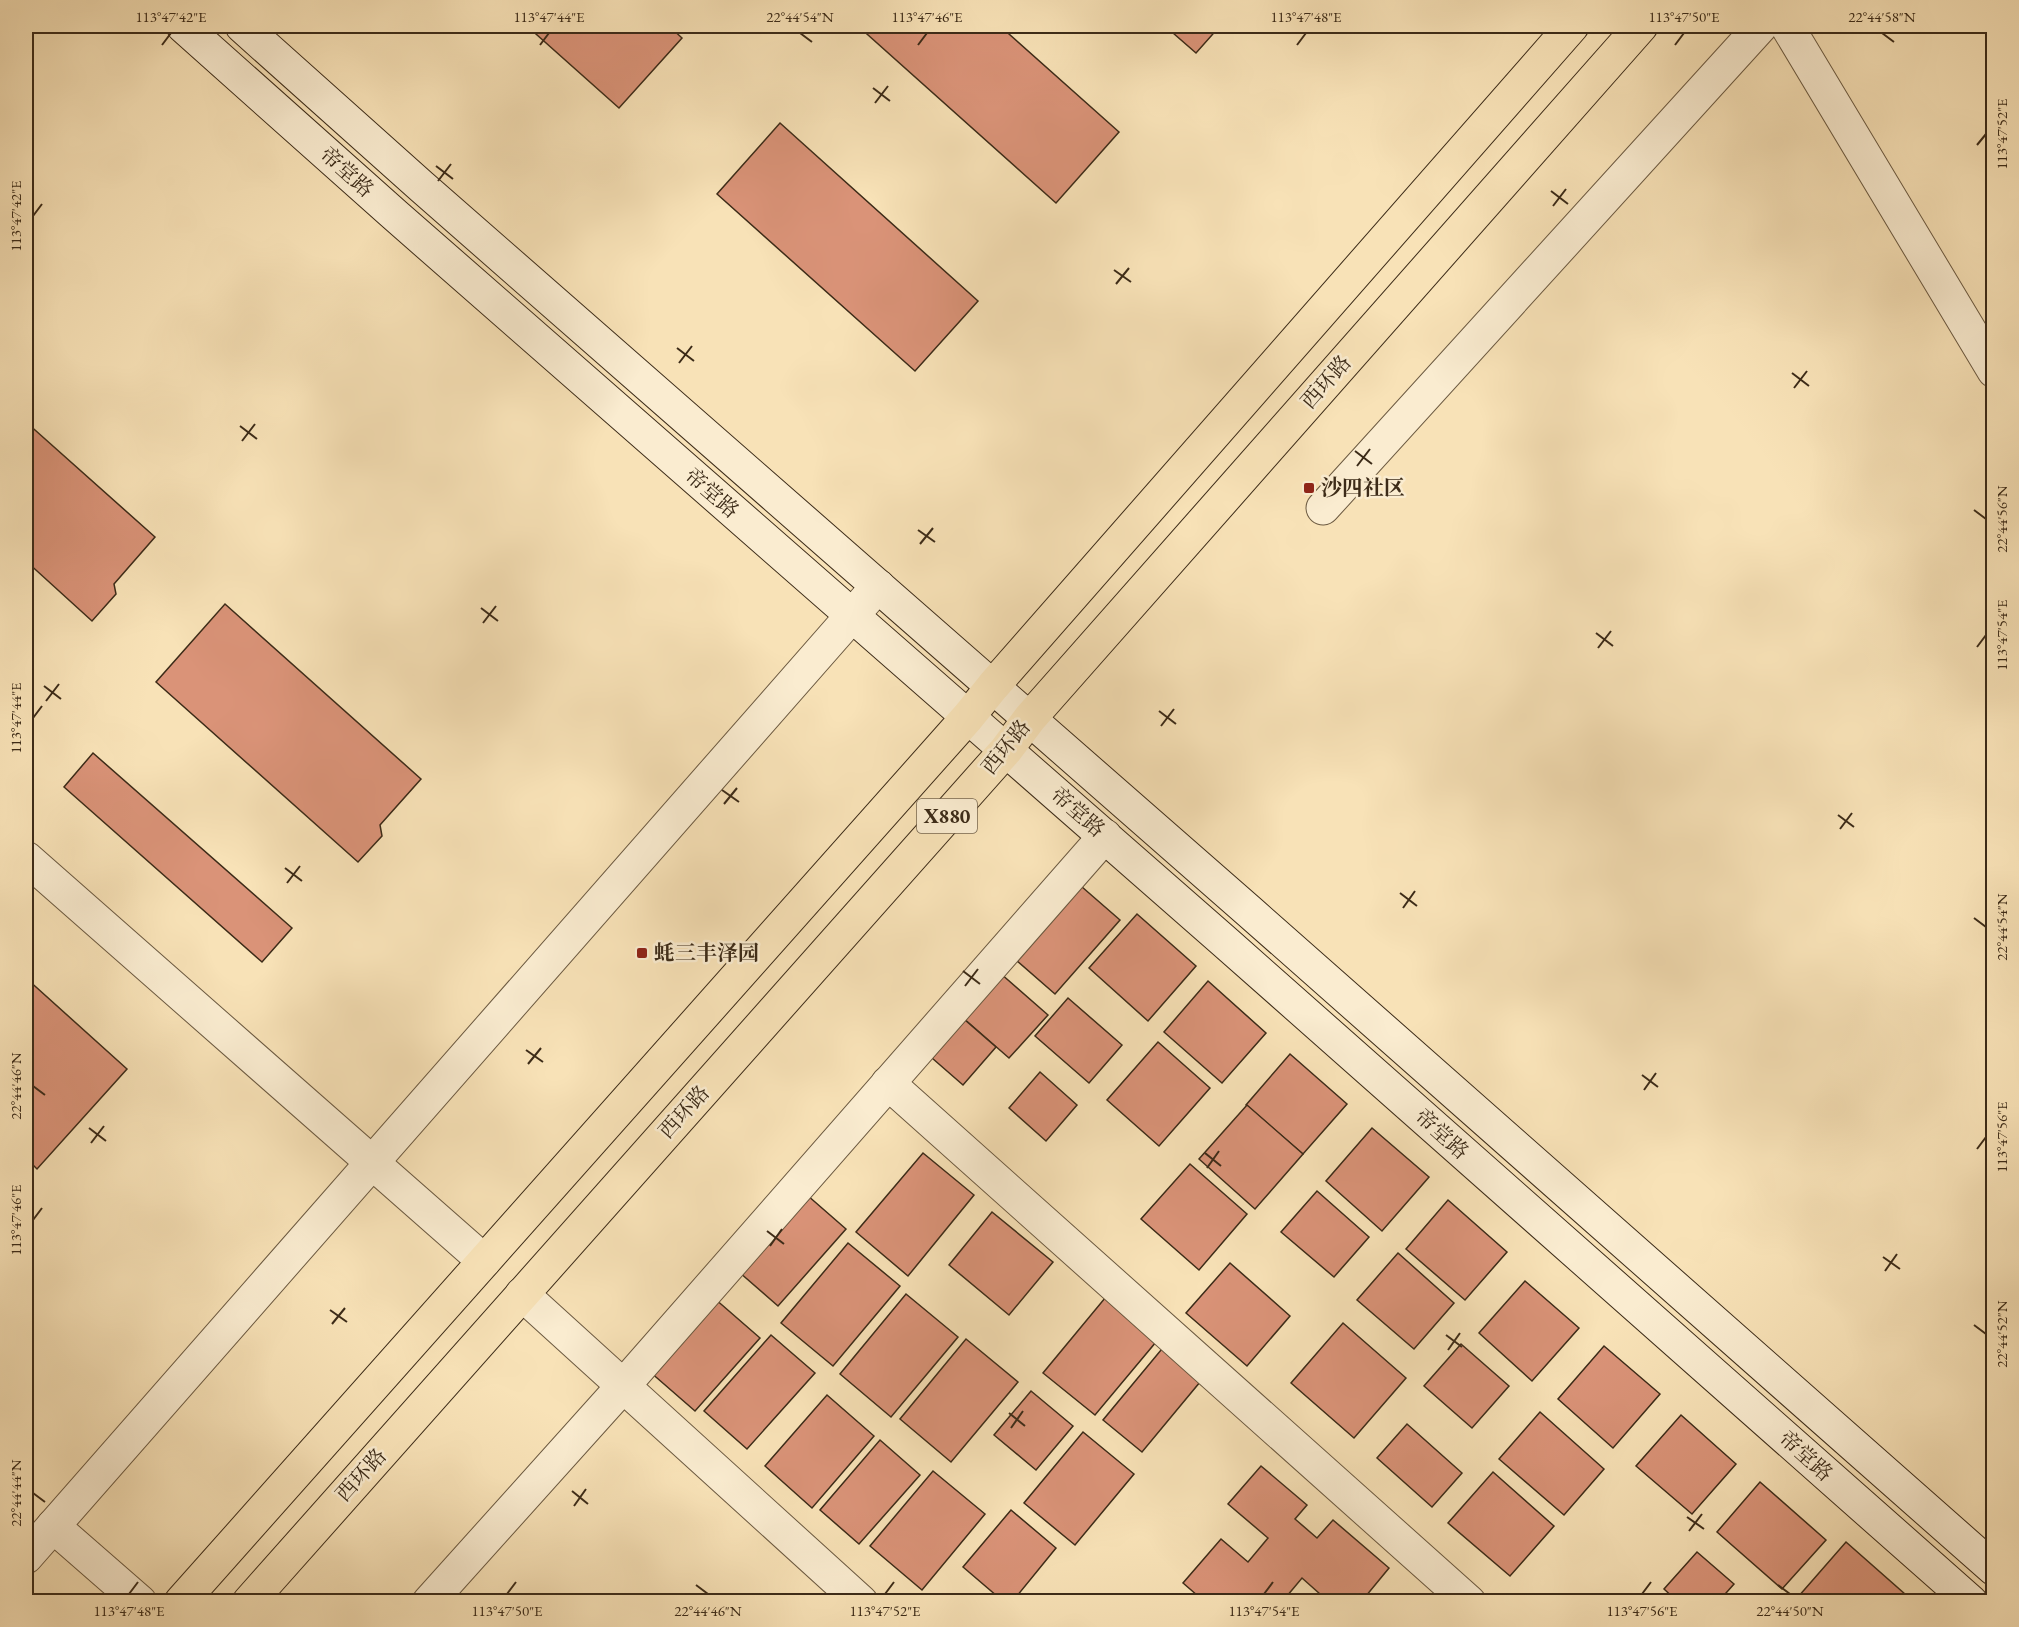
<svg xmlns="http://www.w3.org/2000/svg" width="2019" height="1627" font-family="'EB Garamond','Noto Serif SC',serif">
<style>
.building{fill:#da9378;stroke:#3c2b18;stroke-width:1.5}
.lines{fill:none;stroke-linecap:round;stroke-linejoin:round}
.street-casing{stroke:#6b5940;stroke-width:35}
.secondary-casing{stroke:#3c2b18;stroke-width:35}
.primary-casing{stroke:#3c2b18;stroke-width:35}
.street{stroke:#faecd0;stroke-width:33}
.secondary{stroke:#faecd0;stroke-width:33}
.primary{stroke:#f8e2b7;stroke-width:33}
.ticks{fill:none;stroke:#3c2b18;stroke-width:2}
.poi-dot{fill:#8f2418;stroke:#faecd0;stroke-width:2}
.labels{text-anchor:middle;stroke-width:5;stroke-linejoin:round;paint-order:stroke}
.shield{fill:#faecd0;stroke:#75654f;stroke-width:1.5}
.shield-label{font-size:20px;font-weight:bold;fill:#3c2b18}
.street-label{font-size:21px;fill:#3c2b18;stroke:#faecd0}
.poi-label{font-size:21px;font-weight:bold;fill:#3c2b18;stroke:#faecd0;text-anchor:start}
.neatline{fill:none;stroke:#3c2b18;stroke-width:2}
.ticks-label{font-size:15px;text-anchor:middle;fill:#3c2b18}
</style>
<rect width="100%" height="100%" fill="#f8e2b7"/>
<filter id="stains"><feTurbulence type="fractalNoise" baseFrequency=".00333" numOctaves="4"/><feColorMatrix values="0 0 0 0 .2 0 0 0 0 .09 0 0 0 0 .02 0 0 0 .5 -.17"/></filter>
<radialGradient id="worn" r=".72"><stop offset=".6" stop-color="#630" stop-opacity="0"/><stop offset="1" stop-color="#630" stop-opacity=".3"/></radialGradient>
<g class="building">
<polygon points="527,26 669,26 682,38 619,108"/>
<polygon points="858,26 1000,26 1119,132 1056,203"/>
<polygon points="1165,26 1220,26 1196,53"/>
<polygon points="780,123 978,301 915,371 717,194"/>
<polygon points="26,422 155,537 114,584 116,594 92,621 26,561"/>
<polygon points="225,604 421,779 380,825 382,836 358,862 156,682"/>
<polygon points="93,753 292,928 262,962 64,787"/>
<polygon points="1074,880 1120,920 1055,994 1009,954"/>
<polygon points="1137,914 1196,966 1148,1021 1089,968"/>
<polygon points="1000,973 1048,1015 1009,1058 962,1017"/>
<polygon points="26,978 127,1069 37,1169 26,1158"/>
<polygon points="1208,981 1266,1033 1222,1083 1164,1032"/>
<polygon points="1068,998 1122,1045 1089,1083 1035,1036"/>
<polygon points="965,1020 996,1047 963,1085 932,1058"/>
<polygon points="1158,1042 1210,1088 1159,1146 1107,1100"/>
<polygon points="1290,1054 1347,1104 1303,1154 1246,1105"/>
<polygon points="1040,1072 1077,1105 1046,1141 1009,1108"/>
<polygon points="1247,1105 1303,1154 1255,1209 1199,1159"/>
<polygon points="1372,1128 1429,1177 1382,1231 1326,1181"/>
<polygon points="923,1153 974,1195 908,1276 856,1232"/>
<polygon points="1190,1164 1247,1214 1199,1270 1141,1219"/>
<polygon points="1317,1191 1369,1237 1334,1277 1281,1232"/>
<polygon points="807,1195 846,1229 778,1306 739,1272"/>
<polygon points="1448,1200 1507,1252 1465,1300 1406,1249"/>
<polygon points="992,1212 1053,1262 1009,1315 949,1265"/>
<polygon points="848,1243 900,1286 833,1366 781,1323"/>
<polygon points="1398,1253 1454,1303 1414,1349 1357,1300"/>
<polygon points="1230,1263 1290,1316 1247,1366 1186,1313"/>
<polygon points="1525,1281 1579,1328 1532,1381 1479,1333"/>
<polygon points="1110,1292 1161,1336 1095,1415 1043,1373"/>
<polygon points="906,1294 958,1337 891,1417 840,1374"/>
<polygon points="714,1298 760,1338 695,1411 649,1371"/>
<polygon points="1343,1323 1406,1378 1354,1438 1291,1383"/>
<polygon points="771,1335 815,1373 747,1449 704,1411"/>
<polygon points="966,1339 1018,1382 951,1462 900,1419"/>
<polygon points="1166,1344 1205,1376 1142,1452 1103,1420"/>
<polygon points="1461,1344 1509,1386 1472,1428 1424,1386"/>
<polygon points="1604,1346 1660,1394 1613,1448 1558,1399"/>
<polygon points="1031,1391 1073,1426 1036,1470 994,1435"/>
<polygon points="827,1395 874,1436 812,1508 765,1466"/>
<polygon points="1540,1412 1604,1469 1564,1515 1499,1459"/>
<polygon points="1681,1415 1736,1464 1692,1514 1636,1466"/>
<polygon points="1407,1424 1462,1473 1432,1507 1377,1458"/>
<polygon points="1083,1432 1134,1474 1075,1545 1024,1503"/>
<polygon points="880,1440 920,1475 859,1544 820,1510"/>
<polygon points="1261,1466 1307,1505 1295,1519 1317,1538 1333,1520 1389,1568 1361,1602 1329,1602 1302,1578 1287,1596 1294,1602 1205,1602 1183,1583 1221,1539 1248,1562 1268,1538 1228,1504"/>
<polygon points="933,1471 985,1514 922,1590 870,1546"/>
<polygon points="1493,1472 1554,1526 1510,1576 1448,1523"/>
<polygon points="1760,1482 1826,1540 1782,1589 1717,1532"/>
<polygon points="1011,1510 1056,1548 1012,1602 1004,1602 963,1567"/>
<polygon points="1846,1542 1914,1602 1803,1602 1798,1597"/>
<polygon points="1697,1552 1734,1584 1718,1602 1678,1602 1664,1589"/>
</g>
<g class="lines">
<g class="street-casing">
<g id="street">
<polyline points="1787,26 1994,371"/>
<polyline points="1323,508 1761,26"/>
<polyline points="26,858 484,1261"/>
<polyline points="888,1083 1469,1602"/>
<polyline points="522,1294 861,1602"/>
<polyline points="53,1526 140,1602"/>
<polyline points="26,1557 878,586"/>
<polyline points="429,1602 624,1385 1105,836"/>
</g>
</g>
<g class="secondary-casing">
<g id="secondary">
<polyline points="183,26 395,215 1225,942 1971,1602"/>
<polyline points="242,26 421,186 1251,913 1994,1569"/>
</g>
</g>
<g class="primary-casing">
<g id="primary">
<polyline points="181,1602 968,717 993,686 1572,26"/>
<polyline points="249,1602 1006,750 1030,718 1641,26"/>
</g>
</g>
<use href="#street" class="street"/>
<use href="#secondary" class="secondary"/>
<use href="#primary" class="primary"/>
</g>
<path class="ticks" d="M800 33 812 42M1882 33 1894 42M162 45 171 33M540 45 549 33M918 45 927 33M1297 45 1306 33M1675 45 1684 33M873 88 890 101M875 103 888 86M1977 145 1986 134M436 166 453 179M438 181 451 164M1551 191 1568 204M1553 206 1566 189M33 216 42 204M1114 270 1131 282M1116 284 1129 268M677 348 694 361M679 363 692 346M1792 373 1809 386M1794 388 1807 371M240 426 257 439M242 441 255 424M1355 451 1372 464M1357 466 1370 449M1974 510 1986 519M918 530 935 542M920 544 933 528M481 608 498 621M483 623 496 606M1596 633 1613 646M1977 647 1986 635M1598 648 1611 631M44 686 61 699M46 701 59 684M1159 711 1176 724M33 718 42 706M1161 726 1174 709M722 790 739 802M724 804 737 788M1838 815 1854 827M1840 829 1852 813M285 868 302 881M287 883 300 866M1400 893 1417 906M1403 908 1415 891M1974 918 1986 927M963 971 980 984M965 986 978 969M526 1050 543 1062M528 1064 541 1048M1642 1075 1658 1087M33 1086 45 1095M1644 1090 1656 1073M89 1128 106 1141M91 1143 104 1126M1977 1149 1986 1137M1205 1153 1221 1166M1207 1168 1219 1151M33 1220 42 1208M767 1231 784 1244M770 1246 782 1229M1883 1257 1900 1269M1885 1271 1897 1254M330 1310 347 1322M332 1324 345 1308M1974 1325 1986 1334M1446 1335 1462 1347M1448 1350 1460 1333M1009 1413 1025 1426M1011 1428 1023 1411M572 1491 588 1504M33 1493 45 1502M574 1506 586 1489M1687 1517 1704 1529M1689 1531 1702 1514M696 1585 708 1594M1778 1585 1790 1594M129 1594 138 1582M507 1594 516 1582M885 1594 894 1582M1264 1594 1273 1582M1642 1594 1651 1582"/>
<g class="poi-dot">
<rect x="1303" y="482" width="12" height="12" rx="3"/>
<rect x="636" y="947" width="12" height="12" rx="3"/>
</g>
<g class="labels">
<rect class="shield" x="917" y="799" width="60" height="34" rx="4.5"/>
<g class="shield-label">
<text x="947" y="823">X880</text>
</g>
<g class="street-label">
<text transform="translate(347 172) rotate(42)" y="7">帝堂路</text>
<text transform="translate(1326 382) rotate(-49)" y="7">西环路</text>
<text transform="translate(712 493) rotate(41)" y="7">帝堂路</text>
<text transform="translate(1006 747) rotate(-51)" y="7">西环路</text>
<text transform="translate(1078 812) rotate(41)" y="7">帝堂路</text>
<text transform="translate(684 1112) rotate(-48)" y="7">西环路</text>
<text transform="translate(1442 1134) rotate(42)" y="7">帝堂路</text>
<text transform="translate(1806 1456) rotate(42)" y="7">帝堂路</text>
<text transform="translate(361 1475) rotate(-48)" y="7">西环路</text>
</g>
<g class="poi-label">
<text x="1321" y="495">沙四社区</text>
<text x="654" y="960">蚝三丰泽园</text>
</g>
</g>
<rect width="2019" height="1627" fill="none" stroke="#f8e2b7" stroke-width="66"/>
<rect x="33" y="33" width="1953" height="1561" class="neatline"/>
<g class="ticks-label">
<text x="171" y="22">113°47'42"E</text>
<text x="549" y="22">113°47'44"E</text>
<text x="800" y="22">22°44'54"N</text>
<text x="927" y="22">113°47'46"E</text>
<text x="1306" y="22">113°47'48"E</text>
<text x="1684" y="22">113°47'50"E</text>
<text x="1882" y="22">22°44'58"N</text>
<text transform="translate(2002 134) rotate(-90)" y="5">113°47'52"E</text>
<text transform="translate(16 216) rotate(-90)" y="5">113°47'42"E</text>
<text transform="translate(2002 519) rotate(-90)" y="5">22°44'56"N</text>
<text transform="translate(2002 635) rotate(-90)" y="5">113°47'54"E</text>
<text transform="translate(16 718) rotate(-90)" y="5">113°47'44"E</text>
<text transform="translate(2002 927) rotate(-90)" y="5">22°44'54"N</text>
<text transform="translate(16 1086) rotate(-90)" y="5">22°44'46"N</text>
<text transform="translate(2002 1137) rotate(-90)" y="5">113°47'56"E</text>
<text transform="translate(16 1220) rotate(-90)" y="5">113°47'46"E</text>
<text transform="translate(2002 1334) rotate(-90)" y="5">22°44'52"N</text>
<text transform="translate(16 1493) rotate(-90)" y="5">22°44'44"N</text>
<text x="129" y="1616">113°47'48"E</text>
<text x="507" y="1616">113°47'50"E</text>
<text x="708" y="1616">22°44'46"N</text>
<text x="885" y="1616">113°47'52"E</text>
<text x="1264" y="1616">113°47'54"E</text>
<text x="1642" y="1616">113°47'56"E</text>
<text x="1790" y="1616">22°44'50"N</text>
</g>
<rect width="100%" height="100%" filter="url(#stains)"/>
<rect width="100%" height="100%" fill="url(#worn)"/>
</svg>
